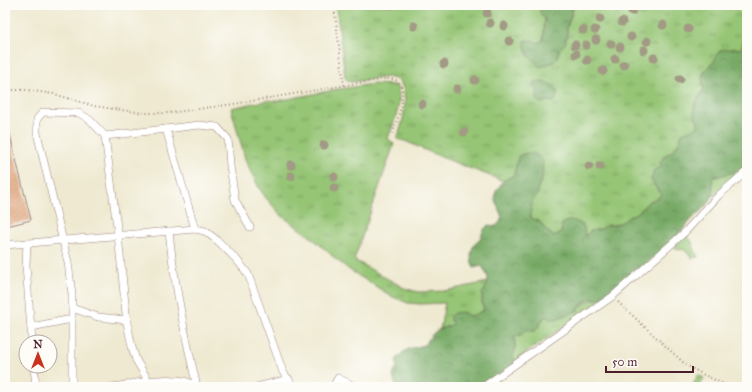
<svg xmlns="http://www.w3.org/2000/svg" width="752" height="392" font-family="'IM FELL Great Primer',serif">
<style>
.grass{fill:url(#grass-tufts);stroke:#707250}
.forest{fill:url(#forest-crowns);stroke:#616448}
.building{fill:url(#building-hatch)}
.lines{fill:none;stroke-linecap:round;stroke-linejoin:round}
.service-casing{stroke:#9c847e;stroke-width:8}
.path{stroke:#9c847e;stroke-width:2;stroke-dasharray:1 3;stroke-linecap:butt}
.service{stroke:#fff;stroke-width:7}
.tree{fill:#a29a84}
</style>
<defs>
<pattern id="grass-tufts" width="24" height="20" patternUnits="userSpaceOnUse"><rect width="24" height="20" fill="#95c575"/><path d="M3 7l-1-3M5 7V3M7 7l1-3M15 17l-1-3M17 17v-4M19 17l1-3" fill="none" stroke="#7c9f60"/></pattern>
<pattern id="forest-crowns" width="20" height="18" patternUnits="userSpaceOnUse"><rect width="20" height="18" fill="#78aa66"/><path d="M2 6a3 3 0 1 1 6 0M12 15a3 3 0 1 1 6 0" fill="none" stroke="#648a54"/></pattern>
<pattern id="building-hatch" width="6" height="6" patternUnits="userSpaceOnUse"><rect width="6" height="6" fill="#dfa076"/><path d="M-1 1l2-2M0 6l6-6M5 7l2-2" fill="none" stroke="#b78261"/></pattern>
</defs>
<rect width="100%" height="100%" fill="#fdfcf7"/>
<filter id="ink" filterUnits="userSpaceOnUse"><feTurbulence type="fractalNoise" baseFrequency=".025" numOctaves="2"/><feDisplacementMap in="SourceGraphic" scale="8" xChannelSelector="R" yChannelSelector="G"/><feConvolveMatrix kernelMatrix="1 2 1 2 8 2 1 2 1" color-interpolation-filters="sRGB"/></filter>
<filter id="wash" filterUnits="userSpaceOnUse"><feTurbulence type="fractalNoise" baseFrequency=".012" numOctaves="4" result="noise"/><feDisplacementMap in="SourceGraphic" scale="16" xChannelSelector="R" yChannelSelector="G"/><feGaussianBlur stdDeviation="0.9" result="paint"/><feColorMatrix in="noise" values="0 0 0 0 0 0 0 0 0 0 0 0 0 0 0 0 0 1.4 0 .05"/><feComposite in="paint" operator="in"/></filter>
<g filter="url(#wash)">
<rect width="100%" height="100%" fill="#eee9d0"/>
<g class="grass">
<path d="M336 5H541L539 8 545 19C543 27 545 33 543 40L538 43 532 40 527 55 534 60 557 59 559 50 565 44 567 36V28L573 9 579 5H747V37L744 39 742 49 720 50C718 55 716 61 712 64 702 73 700 75 704 89L698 98 694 115 698 122V128L682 133C679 144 676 150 666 155L661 167 651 180 661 194 658 198 648 202 639 212 630 216 624 221 615 225H609L601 229 591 231 585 236 584 227 580 223 562 224 561 233 555 237 545 229 540 222 531 218C530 208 530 201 538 194V187L542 180 543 169 525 153 518 157 514 175 503 181 441 157 405 141 397 139C403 122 410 97 399 80L388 77 351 82 348 81 345 77Z"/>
<path d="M373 84 394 85 398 88C402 105 394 122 388 138L391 142 394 144 354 260 404 288 418 292 444 291 488 282 482 303 484 310C470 317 455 325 440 329L445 303 420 304 408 303 393 297 351 271 337 260 311 237 281 215 266 198 259 188 246 162 231 108 269 100 277 101 339 89Z"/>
<polygon points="747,165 747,167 712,197 713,185 712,178 734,172"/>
<polygon points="685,236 687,236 691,240 698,257 692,258 683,249 681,250 676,249 675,247 680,239"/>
<path d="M607 296 515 361 513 357 515 350V337L520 335 525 330 538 328 545 316 577 311C589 296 592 302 607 296Z"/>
<polygon points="698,375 704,378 698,387 692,387"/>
</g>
<g class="forest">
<path d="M541 5H579L572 9 567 28V36L565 44 559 50 557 59 554 62 540 67C531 57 524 56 525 40H532L538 43 543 40C545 33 543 27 545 19 541 15 538 11 541 5Z"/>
<path d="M747 37V165L734 172 712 178 713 193 710 202 692 219 680 233 620 288 598 299H589L582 304 577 311 568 314 556 319H550L545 316 535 331H525L520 335 515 337V350L513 357 515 361C511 374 500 378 491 387H396L393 376 397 366 396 360C408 345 411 350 426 344 429 338 433 332 440 329 444 327 448 327 453 324L450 321V316L454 313 463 312 471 317 484 310 482 303V294L488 283V277L482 266 474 268C470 261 470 250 475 244 478 241 478 242 480 239 483 232 482 231 488 225L496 226 500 222 502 217 495 200 496 191 503 181 514 175 518 157C528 151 536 151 543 161L542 180 538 187V194C531 201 530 208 531 218L540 222 545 229 554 237 561 233 562 224C571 218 576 220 584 227L585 236 591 231 601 229 609 225H615L624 221 630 216 639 212 648 202 658 198 661 194 651 180 654 170 661 167 660 162 666 155 673 151 679 143 682 133 698 127V122L694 115V105L704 89 702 76 707 68 713 63 720 50 736 48 741 49 744 39Z"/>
<path d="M534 82C547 81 565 86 554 102L548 101 542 103 537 101V90L533 86Z"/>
</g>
<g id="blocks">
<polygon class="building" points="5,115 31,220 7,226 5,216"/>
</g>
</g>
<g filter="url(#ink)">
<use href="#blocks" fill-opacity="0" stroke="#9c847e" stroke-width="1"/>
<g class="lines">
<g class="service-casing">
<g id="service">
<polyline points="195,229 166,129 199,125 217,127 228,139 230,166 235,200 250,227"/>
<path d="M169 231C174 284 185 336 197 387"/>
<polyline points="27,243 26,266 32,342"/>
<polyline points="5,245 195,229 205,231 218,241 237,260 248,274 283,372 294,387"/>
<polyline points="72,308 98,317 127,320"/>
<polyline points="31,327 72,319"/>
<polyline points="34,366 36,387"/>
<polyline points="149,382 136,360 132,347 127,323 118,235 105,136 166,129"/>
<polyline points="72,387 72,295 68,262 37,133 37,119 43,112 79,113 90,120 105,136"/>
<path d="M112 387C135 384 161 376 184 381 189 382 193 385 198 387"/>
<polyline points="257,387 289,379"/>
<polyline points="333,387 338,378 356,387"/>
<polyline points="483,387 613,296 684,233 719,195 747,171"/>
</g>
</g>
<g class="path">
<polyline points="334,5 344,85"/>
<path d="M5 90H26L54 94 94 106 121 110 145 113H169L234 104 382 79C386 79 393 78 397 81 410 90 396 123 392 134"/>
<polyline points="618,302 686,365 704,375 731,387"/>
</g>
<use href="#service" class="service"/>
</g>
<g class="tree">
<circle cx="632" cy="11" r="4.5"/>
<circle cx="487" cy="13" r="4.5"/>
<circle cx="600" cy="19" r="4.5"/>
<circle cx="622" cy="22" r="4.5"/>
<circle cx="490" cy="23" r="4.5"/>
<circle cx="663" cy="25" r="4.5"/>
<circle cx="414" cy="26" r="4.5"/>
<circle cx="504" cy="26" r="4.5"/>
<circle cx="688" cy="29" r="4.5"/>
<circle cx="583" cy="30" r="4.5"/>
<circle cx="595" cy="30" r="4.5"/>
<circle cx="631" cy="37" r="4.5"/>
<circle cx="596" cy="40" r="4.5"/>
<circle cx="509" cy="41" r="4.5"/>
<circle cx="647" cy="41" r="4.5"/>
<circle cx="611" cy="44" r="4.5"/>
<circle cx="575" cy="45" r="4.5"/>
<circle cx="586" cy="45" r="4.5"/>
<circle cx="620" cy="47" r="4.5"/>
<circle cx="644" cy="50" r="4.5"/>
<circle cx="576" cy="54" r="4.5"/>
<circle cx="654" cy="58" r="4.5"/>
<circle cx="615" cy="59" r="4.5"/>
<circle cx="587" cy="60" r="4.5"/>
<circle cx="444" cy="64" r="4.5"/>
<circle cx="624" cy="65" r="4.5"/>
<circle cx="603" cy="71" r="4.5"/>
<circle cx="680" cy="79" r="4.5"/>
<circle cx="475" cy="80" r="4.5"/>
<circle cx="457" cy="89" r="4.5"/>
<circle cx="422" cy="104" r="4.5"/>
<circle cx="464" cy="132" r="4.5"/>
<circle cx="324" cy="145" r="4.5"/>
<circle cx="291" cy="165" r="4.5"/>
<circle cx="589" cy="166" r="4.5"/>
<circle cx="600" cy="166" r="4.5"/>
<circle cx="291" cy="176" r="4.5"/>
<circle cx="334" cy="177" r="4.5"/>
<circle cx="334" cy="188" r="4.5"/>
</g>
</g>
<rect width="752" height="392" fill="none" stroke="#fdfcf7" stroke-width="20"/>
<g transform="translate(38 354)"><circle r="19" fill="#fdfcf7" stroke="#b5a4a5"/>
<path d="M0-3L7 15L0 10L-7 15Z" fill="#c8321e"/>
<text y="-6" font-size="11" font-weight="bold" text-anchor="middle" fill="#4a1f2b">N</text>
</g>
<path d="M606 366v6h87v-6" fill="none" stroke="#4a1f2b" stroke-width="2"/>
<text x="612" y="366" font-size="12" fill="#4a1f2b" stroke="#fdfcf7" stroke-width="3" paint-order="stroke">50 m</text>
</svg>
